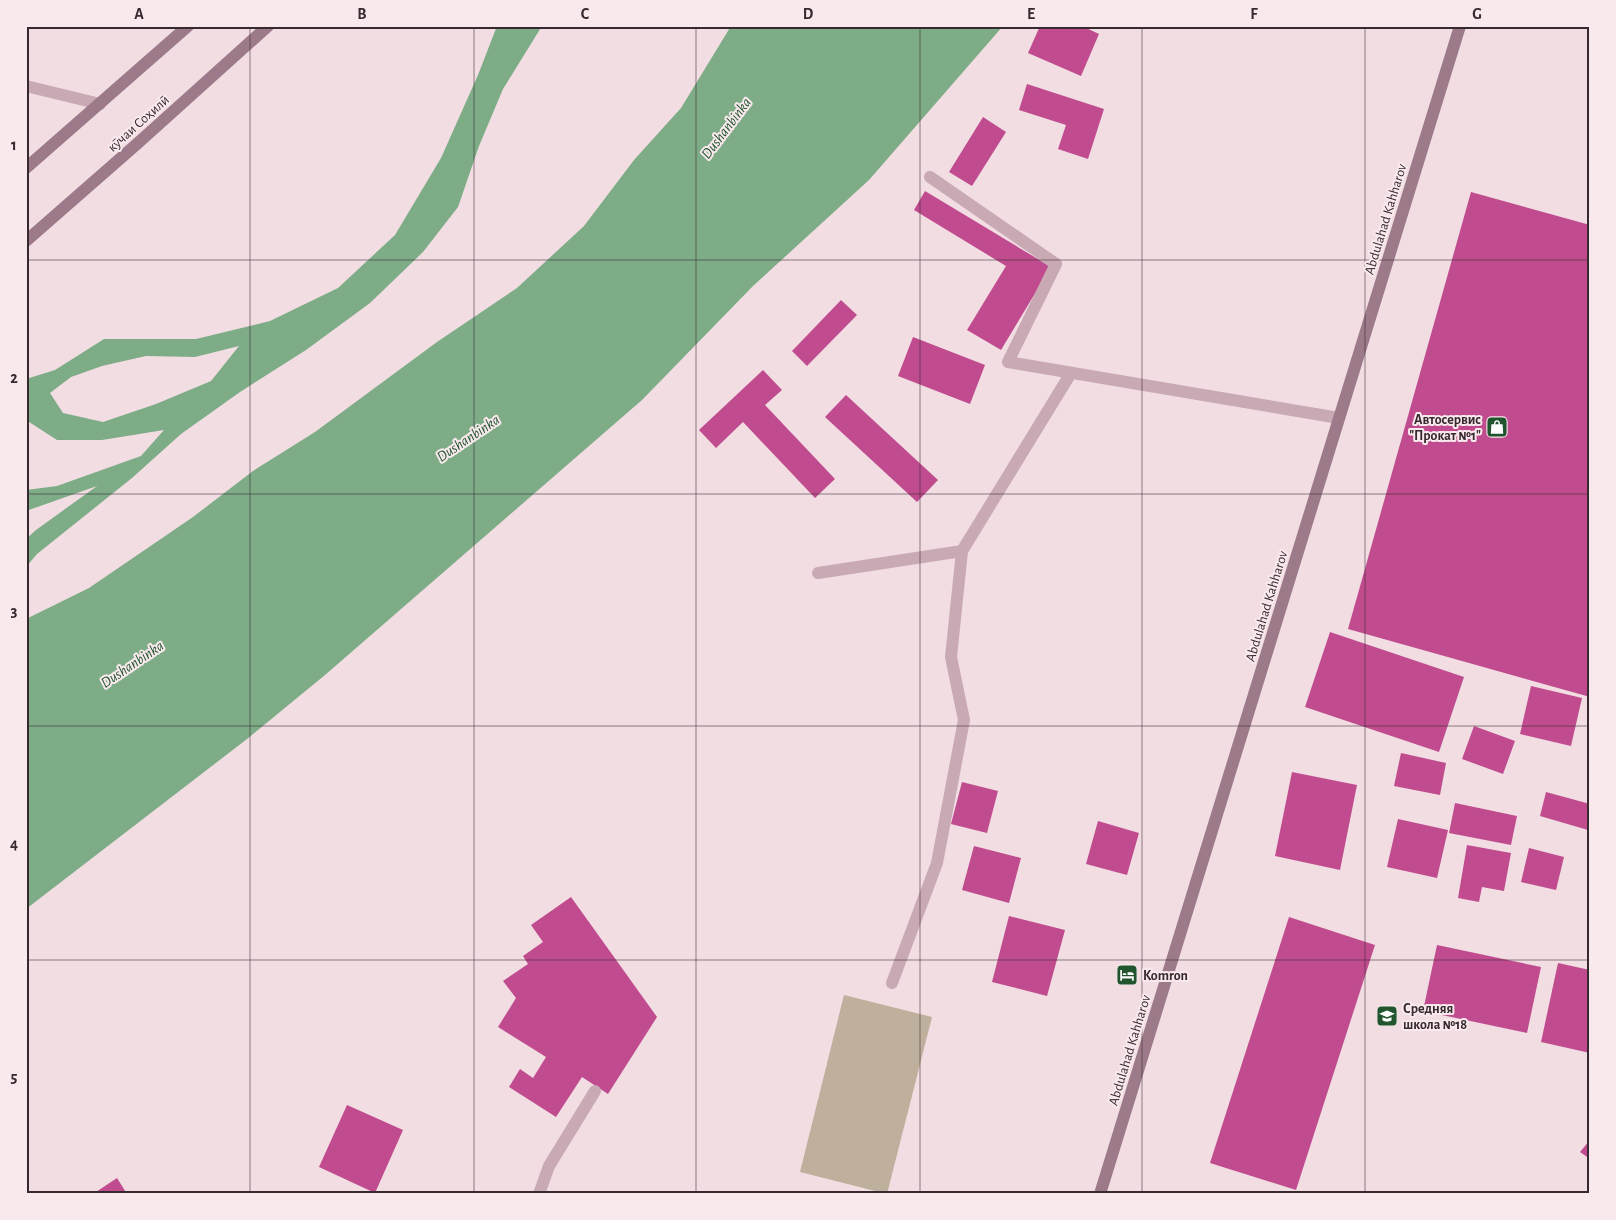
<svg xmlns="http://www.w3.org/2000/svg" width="1616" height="1220" font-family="'Alegreya Sans',sans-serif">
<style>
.green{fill:#bfaf9d}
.water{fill:#7dac87;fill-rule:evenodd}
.building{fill:#c04c8f}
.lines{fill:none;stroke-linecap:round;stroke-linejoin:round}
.service{stroke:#c8a9b4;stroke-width:12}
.minor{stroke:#c8a9b4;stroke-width:12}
.tertiary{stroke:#c8a9b4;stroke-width:12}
.secondary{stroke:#9c7a8a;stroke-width:12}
.grid{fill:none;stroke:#36292f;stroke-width:1;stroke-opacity:0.55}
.labels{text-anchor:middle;stroke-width:4;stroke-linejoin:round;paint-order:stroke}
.street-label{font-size:14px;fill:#36292f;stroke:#f9e9ed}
.poi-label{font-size:14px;font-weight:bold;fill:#36292f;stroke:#f9e9ed;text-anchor:start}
.water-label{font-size:15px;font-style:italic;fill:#20552d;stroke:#f9e9ed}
.neatline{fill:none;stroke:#36292f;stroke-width:2}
.grid-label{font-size:16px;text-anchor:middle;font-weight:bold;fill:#36292f}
</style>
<rect width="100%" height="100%" fill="#f1dde2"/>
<polygon class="green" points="844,995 932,1017 887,1194 800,1172"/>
<g class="water">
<path d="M497 26H542L503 89 479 146 458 207 423 252 370 303 306 350 240 392 181 434 132 478 37 554 26 567V539L36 530 97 486 26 511V490L57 486 141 456 164 430 102 440H57L26 420V379L55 370 104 339H196L270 321 338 288 395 235 441 158 478 75ZM239 346 211 381 156 404 103 422 63 413 50 393 71 377 102 366 146 356 195 357Z"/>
<polygon points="731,26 1003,26 869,180 753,286 642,400 325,675 247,739 26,909 26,619 89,588 193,517 253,471 315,432 437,342 517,288 584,226 634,160 681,108"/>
</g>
<g class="building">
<polygon points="1040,26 1082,26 1099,34 1081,76 1028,53"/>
<polygon points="1027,84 1104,109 1088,159 1058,149 1066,125 1019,110"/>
<polygon points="983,117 1006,132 972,186 949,172"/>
<polygon points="925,191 1051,267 1001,350 967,330 1006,266 914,210"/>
<polygon points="1471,192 1590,225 1590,697 1348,629"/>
<polygon points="841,300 857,315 807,366 792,351"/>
<polygon points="913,337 985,365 970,404 898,376"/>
<polygon points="763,370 782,390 765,405 835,479 815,498 743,422 716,448 699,430"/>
<polygon points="846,395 938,480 917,502 825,417"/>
<polygon points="1330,632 1464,677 1439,752 1305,707"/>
<polygon points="1531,686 1582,698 1571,746 1520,734"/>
<polygon points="1474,726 1515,741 1503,774 1462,759"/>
<polygon points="1401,753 1446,763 1440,795 1394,786"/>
<polygon points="1292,772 1357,785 1340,870 1275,856"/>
<polygon points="962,782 998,791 987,833 951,824"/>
<polygon points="1546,792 1590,804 1588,830 1540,816"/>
<polygon points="1455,803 1517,816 1511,845 1449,833"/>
<polygon points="1398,819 1448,830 1437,878 1387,867"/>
<polygon points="1098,821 1139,833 1127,875 1086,864"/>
<polygon points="1467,845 1511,853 1504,891 1482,887 1479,902 1458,898"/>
<polygon points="974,846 1021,858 1009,903 962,890"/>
<polygon points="1529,848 1564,857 1556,890 1521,882"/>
<polygon points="571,897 657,1017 608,1094 582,1077 556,1117 509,1087 520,1069 533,1078 546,1057 498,1027 516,998 503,981 528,964 523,956 543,942 531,925"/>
<polygon points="1009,916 1065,930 1047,996 992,982"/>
<polygon points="1289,917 1375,945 1296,1190 1210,1163"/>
<polygon points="1437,945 1541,967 1527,1033 1423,1011"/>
<polygon points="1558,963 1590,970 1590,1053 1541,1042"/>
<polygon points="347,1105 403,1130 375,1193 319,1167"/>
<polygon points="1590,1140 1590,1159 1580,1152"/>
<polygon points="117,1178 127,1194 93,1194"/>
</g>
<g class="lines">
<polyline class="service" points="892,983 937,863 964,720 951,657 962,551"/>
<g class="minor">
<polyline points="930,177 1056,264 1008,362 1339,418"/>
<polyline points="818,573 962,551 1071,373"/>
<polyline points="539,1194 549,1166 595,1091"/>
</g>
<polyline class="tertiary" points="26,86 100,104"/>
<g class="secondary">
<polyline points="26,168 188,26"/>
<polyline points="26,241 138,143 268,26"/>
<polyline points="1100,1194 1460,26"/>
</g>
</g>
<path class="grid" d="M250 26V1194M474 26V1194M696 26V1194M920 26V1194M1142 26V1194M1365 26V1194M26 260H1590M26 494H1590M26 726H1590M26 960H1590"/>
<defs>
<g id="shop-square" transform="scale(1.125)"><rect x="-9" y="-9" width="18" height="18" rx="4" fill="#20552d" stroke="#f9e9ed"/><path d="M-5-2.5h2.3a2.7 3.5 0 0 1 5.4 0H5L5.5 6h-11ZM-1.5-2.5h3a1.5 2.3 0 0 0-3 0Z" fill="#fff"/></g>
<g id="hotel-square" transform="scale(1.125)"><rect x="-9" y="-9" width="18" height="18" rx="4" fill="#20552d" stroke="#f9e9ed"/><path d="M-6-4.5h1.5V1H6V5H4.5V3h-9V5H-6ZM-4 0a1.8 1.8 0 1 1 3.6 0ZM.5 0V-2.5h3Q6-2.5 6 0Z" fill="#fff"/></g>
<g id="school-square" transform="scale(1.125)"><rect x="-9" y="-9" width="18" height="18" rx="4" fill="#20552d" stroke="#f9e9ed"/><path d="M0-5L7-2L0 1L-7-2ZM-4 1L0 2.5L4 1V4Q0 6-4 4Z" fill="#fff"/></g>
</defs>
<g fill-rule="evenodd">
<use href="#shop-square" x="1497" y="427"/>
<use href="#hotel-square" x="1127" y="975"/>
<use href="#school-square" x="1387" y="1016"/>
</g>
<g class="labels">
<g class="street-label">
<text transform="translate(138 123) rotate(-42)" y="5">кӯчаи Соҳилӣ</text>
<text transform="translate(1385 219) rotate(-73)" y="5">Abdulahad Kahharov</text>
<text transform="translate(1266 606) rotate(-73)" y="5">Abdulahad Kahharov</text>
<text transform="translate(1129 1050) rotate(-73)" y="5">Abdulahad Kahharov</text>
</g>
<g class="poi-label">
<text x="1481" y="424" text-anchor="end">Автосервис<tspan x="1481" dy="16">"Прокат №1"</tspan></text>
<text x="1143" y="980">Komron</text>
<text x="1403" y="1013">Средняя<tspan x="1403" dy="16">школа №18</tspan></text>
</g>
<g class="water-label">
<text transform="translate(726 128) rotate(-53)" y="5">Dushanbinka</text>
<text transform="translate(468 438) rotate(-34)" y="5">Dushanbinka</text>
<text transform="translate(132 664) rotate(-34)" y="5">Dushanbinka</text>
</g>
</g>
<rect width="1616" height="1220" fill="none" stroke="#f9e9ed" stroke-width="55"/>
<rect x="28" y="28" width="1560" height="1164" class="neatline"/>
<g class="grid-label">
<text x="139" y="19">A</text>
<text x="362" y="19">B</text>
<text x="585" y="19">C</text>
<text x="808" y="19">D</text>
<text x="1031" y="19">E</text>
<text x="1254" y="19">F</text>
<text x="1477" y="19">G</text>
<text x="14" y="150">1</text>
<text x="14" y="383">2</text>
<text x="14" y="616">3</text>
<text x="14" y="849">4</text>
<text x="14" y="1082">5</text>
</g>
</svg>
